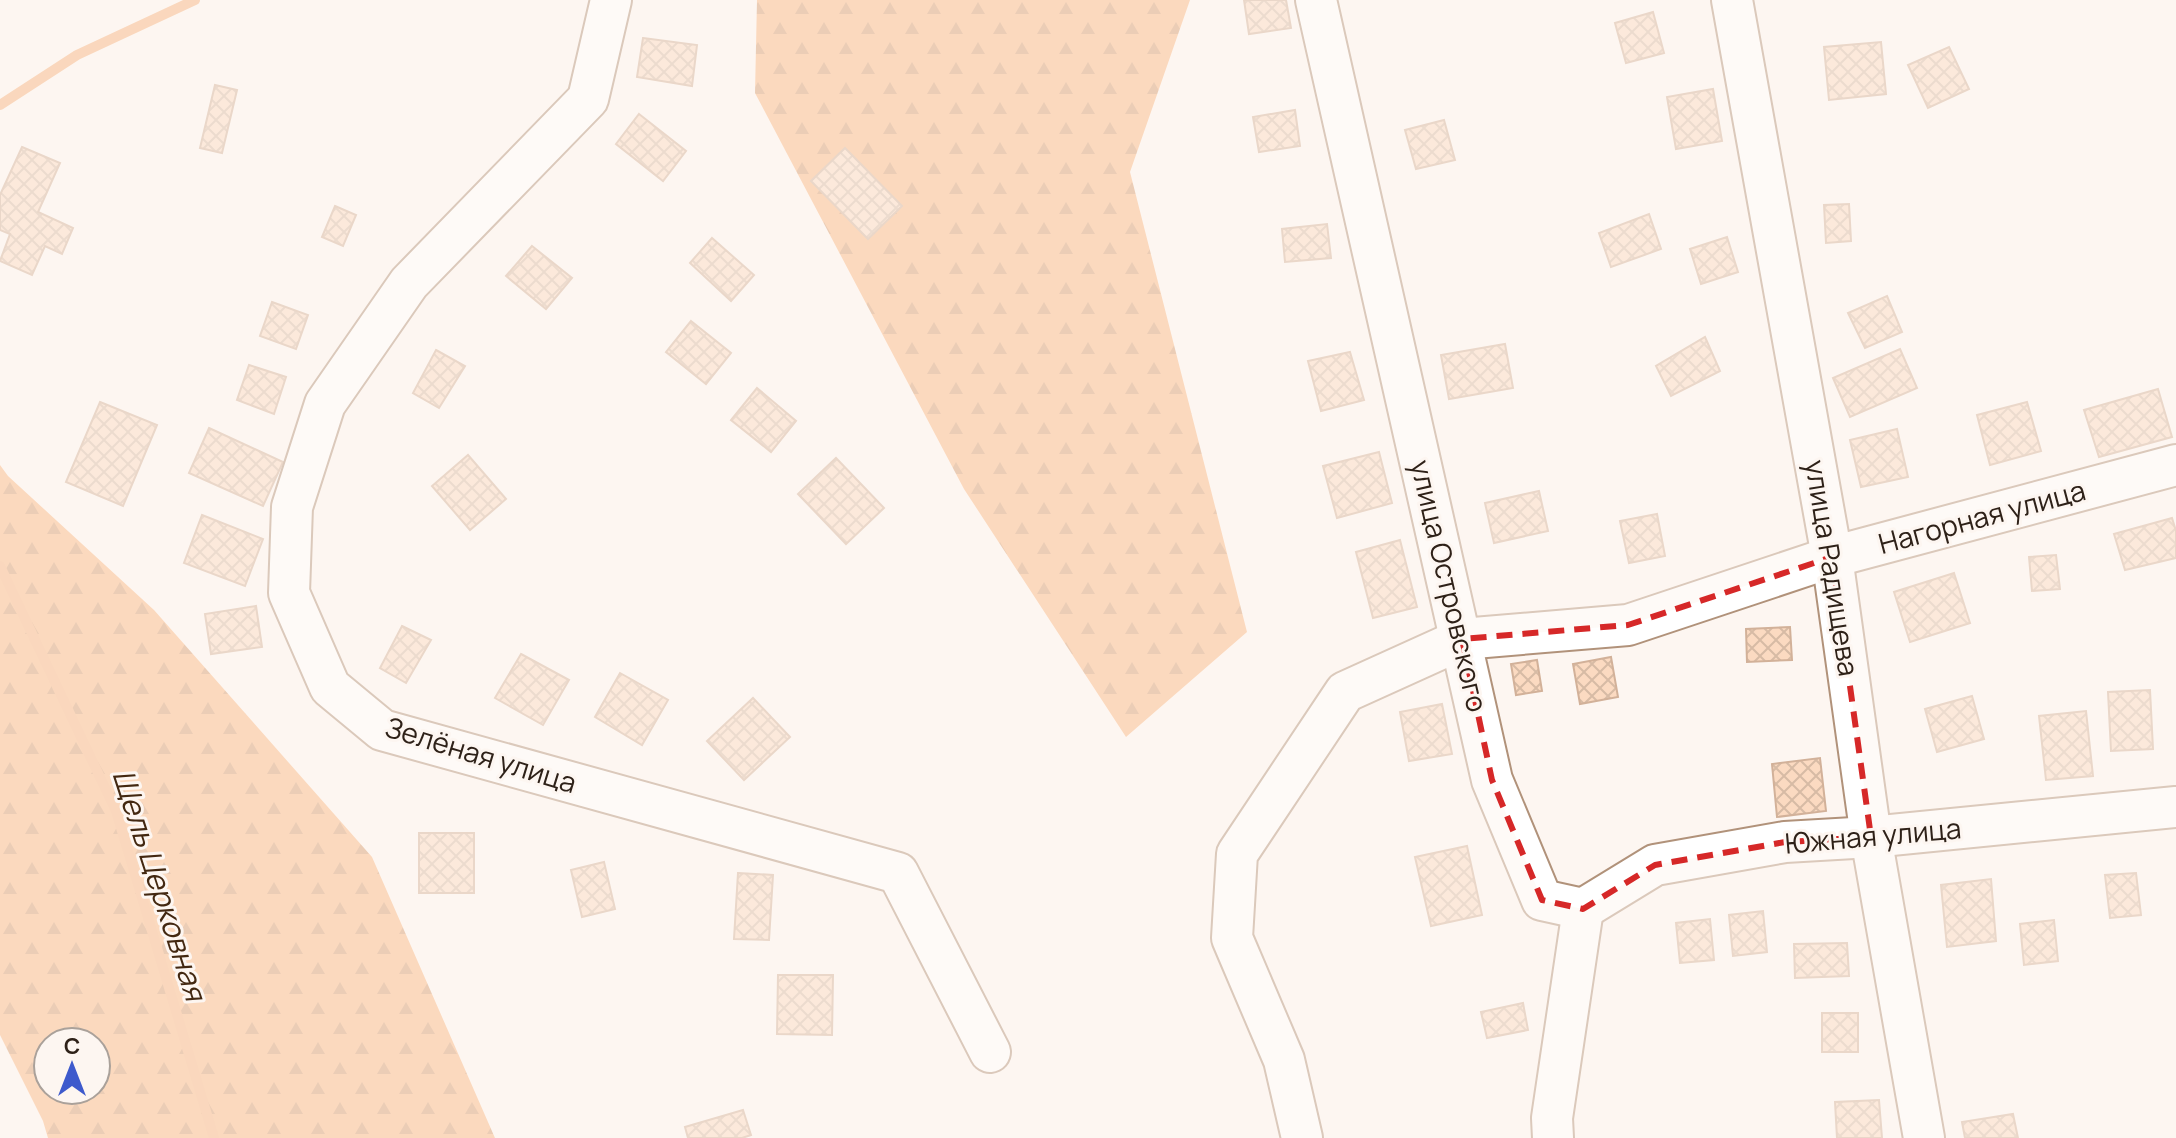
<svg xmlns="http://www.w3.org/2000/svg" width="2176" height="1138" font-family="Manrope,sans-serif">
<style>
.forest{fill:url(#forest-firs);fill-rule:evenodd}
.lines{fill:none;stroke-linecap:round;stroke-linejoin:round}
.stream{stroke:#f5b27e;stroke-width:10}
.building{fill:url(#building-cross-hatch);stroke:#d2b199;stroke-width:2}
.street-casing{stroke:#b1927a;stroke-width:44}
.street{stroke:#fff;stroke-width:40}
.marked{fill:none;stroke:#d62828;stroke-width:6;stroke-dasharray:16 10;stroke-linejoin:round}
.labels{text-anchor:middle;stroke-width:6;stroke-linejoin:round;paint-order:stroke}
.street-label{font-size:28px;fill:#2e2118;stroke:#fdf6f1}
.water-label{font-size:30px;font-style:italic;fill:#432811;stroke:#fdf6f1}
</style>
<defs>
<pattern id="forest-firs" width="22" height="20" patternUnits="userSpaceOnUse" patternTransform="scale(2)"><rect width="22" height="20" fill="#f9b681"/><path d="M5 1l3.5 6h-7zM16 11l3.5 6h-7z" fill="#d69c6f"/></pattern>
<pattern id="building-cross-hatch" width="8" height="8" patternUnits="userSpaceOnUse" patternTransform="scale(2)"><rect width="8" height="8" fill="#fbdac1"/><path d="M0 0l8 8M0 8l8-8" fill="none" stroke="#d7bba5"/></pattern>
</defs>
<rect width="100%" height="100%" fill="#fdf6f1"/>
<g class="forest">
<polygon points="757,0 1190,0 1130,172 1247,632 1126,737 964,489 755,93"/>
<path d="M0 465 8 476 154 610 372 857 495 1138H48L43 1121 0 1035ZM96 1042V1090H48V1042Z"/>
</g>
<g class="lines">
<g class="stream">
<polyline points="0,105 77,55 195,0"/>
<polyline points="0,566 116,811 214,1138"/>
</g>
</g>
<g class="building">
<polygon points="1244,0 1286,0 1291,28 1249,34"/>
<polygon points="1653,12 1664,53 1626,63 1615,23"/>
<polygon points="643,38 697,45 692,86 637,77"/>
<polygon points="1881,42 1886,94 1829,100 1824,47"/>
<polygon points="1949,47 1969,89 1928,108 1908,65"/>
<polygon points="215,85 237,90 222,153 200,148"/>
<polygon points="1713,89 1722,141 1676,149 1667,97"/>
<polygon points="1295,110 1300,146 1259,152 1253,117"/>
<polygon points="639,114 686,151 663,181 616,144"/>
<polygon points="1444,120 1455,160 1416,169 1405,130"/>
<polygon points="22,147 60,163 38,212 73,228 62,254 45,246 32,275 0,261 10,234 0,230 0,195"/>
<polygon points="845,148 902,206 868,239 811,181"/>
<polygon points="1849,204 1851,241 1826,243 1824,205"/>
<polygon points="335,206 356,215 343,246 322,237"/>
<polygon points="1649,214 1661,249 1611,267 1599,233"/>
<polygon points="1327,224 1331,258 1285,262 1282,229"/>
<polygon points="1727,237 1738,272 1701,284 1690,249"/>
<polygon points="712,238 754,275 731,301 690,263"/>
<polygon points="532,246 572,278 546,309 506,276"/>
<polygon points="1887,296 1902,332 1865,348 1848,313"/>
<polygon points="272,302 308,315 296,349 260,336"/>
<polygon points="691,321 731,353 706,384 666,352"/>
<polygon points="1705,337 1720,371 1671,396 1656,366"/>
<polygon points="1505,344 1513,388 1449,399 1441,355"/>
<polygon points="1900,349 1917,388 1850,417 1833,378"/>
<polygon points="436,350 465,366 439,408 413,393"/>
<polygon points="1350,352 1364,400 1321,411 1308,361"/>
<polygon points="249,365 286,377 274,414 237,400"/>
<polygon points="757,388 796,421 771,452 731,420"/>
<polygon points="2158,389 2172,437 2099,457 2084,410"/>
<polygon points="100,402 157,425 123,506 66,482"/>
<polygon points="2027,402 2041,451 1990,465 1977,415"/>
<polygon points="209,428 283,462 263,506 189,473"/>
<polygon points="1897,429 1908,477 1861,487 1850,440"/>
<polygon points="1379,452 1392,503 1337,518 1323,466"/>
<polygon points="468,455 506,499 470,530 432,486"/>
<polygon points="836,458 884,508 846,544 798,494"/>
<polygon points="1539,491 1548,531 1494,543 1485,503"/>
<polygon points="1657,514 1665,556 1629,563 1620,521"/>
<polygon points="202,515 263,539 245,586 184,563"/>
<polygon points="2172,518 2176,531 2176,558 2125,570 2114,534"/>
<polygon points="1400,540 1417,607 1373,618 1356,552"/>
<polygon points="2056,555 2060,589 2032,591 2029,557"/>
<polygon points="1954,573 1970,623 1910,642 1894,592"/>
<polygon points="256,606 262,647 211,654 205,614"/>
<polygon points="402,626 431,640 406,683 380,668"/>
<polygon points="1790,627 1792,660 1747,662 1746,629"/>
<polygon points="521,654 569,680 543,725 495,698"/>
<polygon points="1611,657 1618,697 1580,704 1573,664"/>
<polygon points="1537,660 1542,691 1516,695 1511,664"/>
<polygon points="620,673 668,700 642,745 595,717"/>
<polygon points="2150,690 2153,749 2111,751 2108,692"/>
<polygon points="1972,696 1984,739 1937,752 1925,709"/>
<polygon points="753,698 790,737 744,780 707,741"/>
<polygon points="1442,704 1452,754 1409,761 1400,712"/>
<polygon points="2086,711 2093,776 2046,780 2039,716"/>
<polygon points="1820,758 1826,811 1777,817 1772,764"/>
<rect x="419" y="833" width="55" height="60"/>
<polygon points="1467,846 1482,915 1431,926 1415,857"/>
<polygon points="604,862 615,909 582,917 571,870"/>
<polygon points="738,873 773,875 769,940 734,939"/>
<polygon points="2136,873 2141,915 2110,918 2105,875"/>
<polygon points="1991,879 1996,941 1947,947 1941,885"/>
<polygon points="1763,911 1767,952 1733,956 1729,915"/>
<polygon points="1710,919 1714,960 1680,963 1676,923"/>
<polygon points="2054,920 2058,961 2024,965 2020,924"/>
<polygon points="1847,943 1849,976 1795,978 1794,944"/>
<polygon points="778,975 833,975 832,1035 777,1034"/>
<polygon points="1523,1003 1528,1030 1487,1038 1481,1012"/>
<rect x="1822" y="1013" width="36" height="39"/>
<polygon points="1879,1100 1882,1138 1837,1138 1835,1102"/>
<polygon points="743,1110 751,1135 742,1138 688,1138 685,1127"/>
<polygon points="2013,1114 2018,1138 1965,1138 1962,1122"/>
</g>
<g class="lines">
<g class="street-casing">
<g id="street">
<polyline points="611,0 588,99 409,283 325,404 292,507 289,593 330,687 382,730 898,873 990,1052"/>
<polyline points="1316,0 1492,780 1542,900 1583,909"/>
<polyline points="1732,0 1832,557 1871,837 1924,1138"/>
<polyline points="1583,909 1655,865 1785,842 1871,837 2176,807"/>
<polyline points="1302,1138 1284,1060 1232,938 1237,854 1345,692 1462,639 1628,625 1832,557 2176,465"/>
<polyline points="1553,1138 1552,1118 1583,909"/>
</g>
</g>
<use href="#street" class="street"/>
</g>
<path d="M0 0H2176V1138H0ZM1832 557 1871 837 1785 842 1655 865 1583 909 1542 900 1492 780 1462 639 1628 625Z" fill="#fdf6f1" fill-opacity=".55" fill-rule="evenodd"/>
<path class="marked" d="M1832 557 1871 837 1785 842 1655 865 1583 909 1542 900 1492 780 1462 639 1628 625Z"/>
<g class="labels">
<g class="street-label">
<text transform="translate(1982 517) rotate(-15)" y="10">Нагорная улица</text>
<text transform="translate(1832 568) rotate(81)" y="10">улица Радищева</text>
<text transform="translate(1449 586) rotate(77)" y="10">улица Островского</text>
<text transform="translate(481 755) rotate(17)" y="10">Зелёная улица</text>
<text transform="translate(1873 836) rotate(-5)" y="10">Южная улица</text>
</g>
<g class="water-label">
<text transform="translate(159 885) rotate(72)" y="10">Щель Церковная</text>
</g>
</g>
<g transform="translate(72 1066)"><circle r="38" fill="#fdf6f1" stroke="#aaa19a" stroke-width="2"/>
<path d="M0-6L14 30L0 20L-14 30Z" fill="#3e5acc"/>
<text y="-12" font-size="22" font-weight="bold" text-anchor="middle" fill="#2e2118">С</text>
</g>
</svg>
